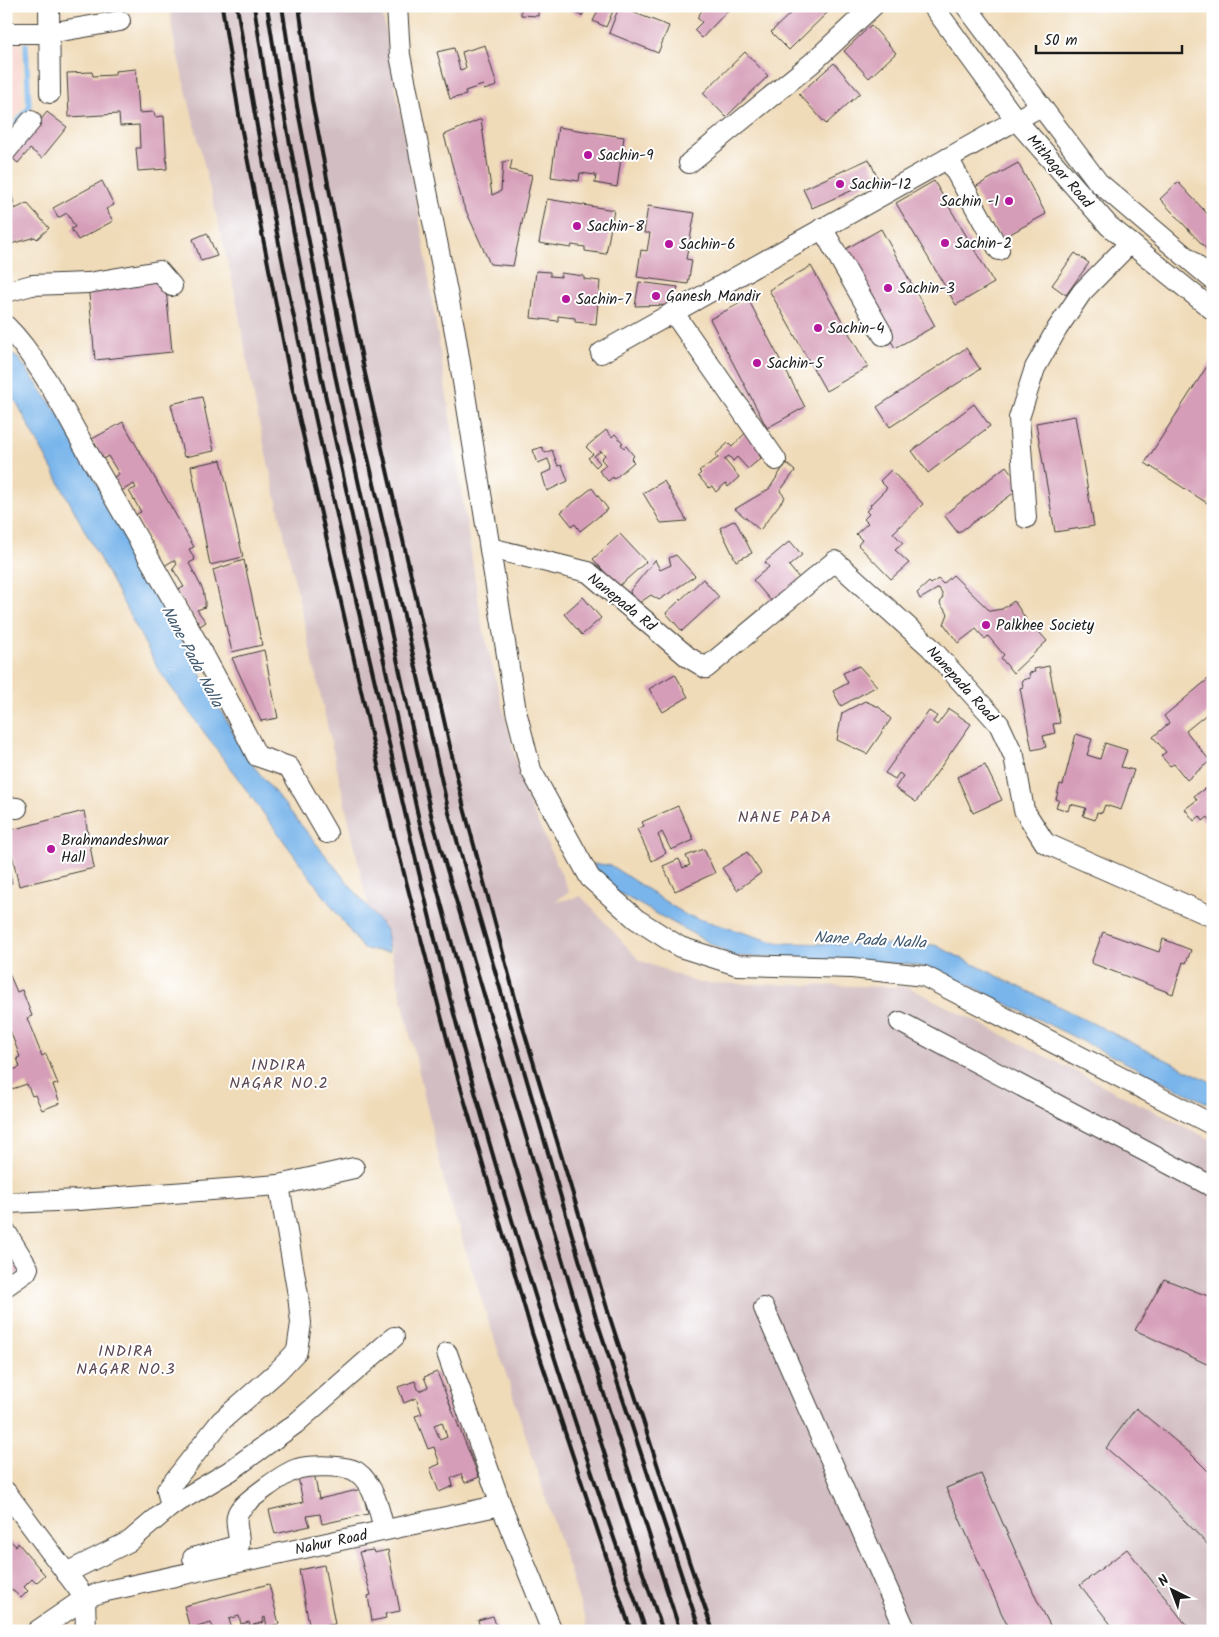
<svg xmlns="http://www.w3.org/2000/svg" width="1219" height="1637" font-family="Kalam,sans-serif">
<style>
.built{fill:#f7d0ca}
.industrial{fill:#d2bec2}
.water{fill:#79b5eb;stroke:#4a6884}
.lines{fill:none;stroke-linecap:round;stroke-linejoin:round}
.stream{stroke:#79b5eb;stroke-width:5.5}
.building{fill:#d59db8;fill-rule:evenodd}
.minor-casing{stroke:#3c3934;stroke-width:22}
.minor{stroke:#fff;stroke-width:20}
.rail{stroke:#1c1c1c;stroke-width:4}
.poi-dot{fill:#b5179e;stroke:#fff;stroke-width:2}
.labels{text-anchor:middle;stroke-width:4;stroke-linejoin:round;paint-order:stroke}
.poi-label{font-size:15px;fill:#1c1c1c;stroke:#fff;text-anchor:start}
.street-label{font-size:15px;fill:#1c1c1c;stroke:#fff}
.water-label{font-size:16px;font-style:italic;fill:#41596f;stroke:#fff}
.neighbourhood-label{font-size:16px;letter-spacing:1px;fill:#5d4953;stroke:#fff}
</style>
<rect width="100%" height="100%" fill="#fff"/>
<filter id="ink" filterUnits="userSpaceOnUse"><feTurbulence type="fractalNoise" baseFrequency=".02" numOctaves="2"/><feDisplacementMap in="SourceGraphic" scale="10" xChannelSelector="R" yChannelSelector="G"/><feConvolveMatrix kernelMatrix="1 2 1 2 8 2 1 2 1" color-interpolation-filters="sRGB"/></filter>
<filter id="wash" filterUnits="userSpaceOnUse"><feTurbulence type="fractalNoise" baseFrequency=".0096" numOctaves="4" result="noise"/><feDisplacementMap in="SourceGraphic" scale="20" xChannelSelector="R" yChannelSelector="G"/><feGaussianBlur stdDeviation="1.12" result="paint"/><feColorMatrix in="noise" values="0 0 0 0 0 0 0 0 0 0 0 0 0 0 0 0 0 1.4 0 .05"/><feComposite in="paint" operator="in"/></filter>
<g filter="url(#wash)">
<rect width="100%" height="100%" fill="#f0dbb9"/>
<polygon class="built" points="6,44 21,44 23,107 6,127"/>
<polygon class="industrial" points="170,6 381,6 422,233 482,625 524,792 569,891 555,902 581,896 639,960 698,983 908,987 1213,1141 1213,1631 589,1631 446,1189 386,930 369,910 258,418 234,288 174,40"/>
<g class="water">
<polygon points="6,350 19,359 59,415 247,758 386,930 389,952 363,949 160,672 17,403 6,390"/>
<polygon points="593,864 610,865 686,915 777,943 935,945 1213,1083 1213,1106 941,971 909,964 733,956 603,884"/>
</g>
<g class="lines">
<polyline class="stream" points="16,124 29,107 26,45"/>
</g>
<g id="blocks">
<g class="building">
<polygon points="521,6 538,6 538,16 521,15"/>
<polygon points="575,6 587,6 582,16 573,12"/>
<polygon points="587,6 615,6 606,27 593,21 598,11"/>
<polygon points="705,6 732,6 702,38 694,30 702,22 697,18"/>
<polygon points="798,6 834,6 789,50 771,32"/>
<polygon points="619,7 669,26 658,53 609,33"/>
<polygon points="871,25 896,53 869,78 844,51"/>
<polygon points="485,45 497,86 484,90 483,85 465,91 466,95 450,99 437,52 454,48 460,70 466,68 462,52"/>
<polygon points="745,52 768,76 726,117 703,93"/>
<polygon points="834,63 860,93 826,124 799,94"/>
<polygon points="136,69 139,113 154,112 155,117 164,116 167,169 138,171 136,148 140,148 139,125 120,126 119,114 69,117 67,73 92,72 93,76 115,75 115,71"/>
<polygon points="47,112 67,127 42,158 30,149 18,163 11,157"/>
<polygon points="481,119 492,195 501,191 503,162 512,160 510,170 532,175 513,266 490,264 463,204 444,135"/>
<polygon points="558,127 624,137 617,187 595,183 596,175 580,173 579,181 551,177"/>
<polygon points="869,159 878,179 812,208 803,189"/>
<polygon points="1018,163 1046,214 1001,239 973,188"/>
<polygon points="102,181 114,205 106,209 113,221 78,240 71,229 75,227 67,213 58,218 53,208"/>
<polygon points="934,181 994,283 956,305 896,203"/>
<polygon points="1178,182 1213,220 1213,256 1160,199"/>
<polygon points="12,195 15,209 27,203 49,228 37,239 35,237 11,244 9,237 6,238 6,197"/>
<polygon points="547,199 614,210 606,254 585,251 585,247 572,245 571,248 539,243"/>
<polygon points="648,206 695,213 686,259 692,260 688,284 637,277 641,250 647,251 650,233 644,233"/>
<polygon points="881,229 935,326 895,348 842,251"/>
<polygon points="207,233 217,256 201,261 193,239"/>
<polygon points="1075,253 1089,263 1066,295 1052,285"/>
<polygon points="811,266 868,367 826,391 769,290"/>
<polygon points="536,271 550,272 550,276 561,277 561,273 584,276 584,279 600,281 596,324 575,322 575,318 558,316 558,321 531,318"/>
<polygon points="165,278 172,352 95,360 88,283"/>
<polygon points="639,282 678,287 671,305 635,306"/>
<polygon points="748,299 805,407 767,428 710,319"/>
<polygon points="966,348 980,369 890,427 877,407"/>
<polygon points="1213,357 1213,494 1207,503 1145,463"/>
<polygon points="202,397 214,451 184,457 171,404"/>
<polygon points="974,404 990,426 928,473 912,451"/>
<polygon points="1075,416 1094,526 1055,532 1036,423"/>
<polygon points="123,422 194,547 189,549 195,560 189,563 203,590 205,601 205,607 197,610 206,622 200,626 175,590 184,587 173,569 177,564 174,560 164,566 135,515 141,512 129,491 136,488 134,484 121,491 114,477 119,474 108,456 103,459 92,439"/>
<polygon points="606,430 612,437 615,434 623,443 621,444 624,448 626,446 634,456 631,459 634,462 614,479 613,477 608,481 599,471 606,465 601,459 605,455 601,451 594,456 600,463 596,467 588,458 593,454 586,447"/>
<polygon points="748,430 765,451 759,455 761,458 748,469 737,457 733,461 729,456 724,459 739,477 728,487 726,483 716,492 712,486 709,488 698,476 701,473 699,471 718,458 715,455 728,443 732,447"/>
<polygon points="542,447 545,453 552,450 558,466 562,465 568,481 547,491 542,474 552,470 548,459 538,463 533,450"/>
<polygon points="221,460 243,557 210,565 191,466"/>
<polygon points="786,463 795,471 780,491 785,497 760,530 735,509 769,489"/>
<polygon points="1006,466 1022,487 958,533 944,515"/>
<polygon points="891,470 923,504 893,533 903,543 895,550 909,563 891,579 858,545 862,540 856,534 868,523 864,519 869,514 866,511 871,507 870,505 887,488 880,481"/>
<polygon points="664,481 687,521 661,523 643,493"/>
<polygon points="592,488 608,509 580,531 575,524 572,526 561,512"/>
<polygon points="735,520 752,553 736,561 720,528"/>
<polygon points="620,534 646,562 618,587 593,559"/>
<polygon points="790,541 802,555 789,566 805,585 777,608 753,580 769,567 765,562"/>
<polygon points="676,555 695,576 659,600 651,595 633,607 630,591 655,560 660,570 671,565 669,558"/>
<polygon points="244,560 262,645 232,652 213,570"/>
<polygon points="953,575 990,611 1002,609 1014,601 1026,619 1024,621 1030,628 1034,626 1047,641 1013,673 1001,658 1004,655 988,636 985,639 976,629 958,643 944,624 948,614 940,604 943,596 939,588 920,599 917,593 929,582 931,584 938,579 943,584"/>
<polygon points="703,579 719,597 682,631 666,613"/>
<polygon points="583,597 601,618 582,635 564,614"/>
<polygon points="264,650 278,718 261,721 232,658"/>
<polygon points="859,666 877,686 841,706 833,691 848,683 843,673"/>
<polygon points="1049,666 1060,723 1053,724 1055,733 1043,736 1046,747 1032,750 1020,688 1023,687 1022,680 1030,678 1029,673 1035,672 1034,669"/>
<polygon points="675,674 688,697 663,712 649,689"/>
<polygon points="1213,675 1213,709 1186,731 1210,761 1187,780 1174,764 1170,766 1161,756 1166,752 1153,737 1169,723 1164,716"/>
<polygon points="865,701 879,707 891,719 867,754 837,740 842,713"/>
<polygon points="949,709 971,724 916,802 895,788 903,776 899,773 895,779 885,773 929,711 937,716 933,722 937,725"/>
<polygon points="1076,734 1092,739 1087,755 1100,759 1105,743 1127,750 1121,767 1134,770 1121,810 1105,805 1102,813 1097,812 1095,820 1083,816 1086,808 1070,804 1068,811 1056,807 1059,800 1056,799 1060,784 1063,785"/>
<polygon points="985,765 1002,800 973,813 957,777"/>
<polygon points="1213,783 1213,824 1208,817 1203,821 1200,816 1194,821 1185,809 1197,800 1194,796"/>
<polygon points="678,806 694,840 671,850 662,832 658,835 666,853 652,861 637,829 644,826 642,822"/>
<polygon points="84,811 94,868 19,886 7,831"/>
<polygon points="704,849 715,873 675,891 663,866 679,859 683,868 690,865 686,856"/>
<polygon points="747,852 761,873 737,890 722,868"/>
<polygon points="6,861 7,861 12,883 6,884"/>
<polygon points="1103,932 1159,952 1163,939 1191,950 1186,963 1183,962 1173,994 1091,963"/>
<polygon points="6,971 8,971 17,992 22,990 32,1016 27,1018 42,1056 46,1054 58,1084 53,1085 60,1103 42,1110 35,1095 32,1096 27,1084 6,1091 6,1073 20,1067 17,1058 20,1057 10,1030 6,1031"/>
<polygon points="6,1238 25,1269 6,1280"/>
<polygon points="1164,1279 1213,1298 1213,1367 1135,1330"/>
<path d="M437 1372 479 1477 465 1483 461 1474 451 1478 453 1486 439 1492 430 1468 440 1464 434 1447 428 1449 415 1416 422 1414 416 1398 404 1403 398 1387 415 1381 419 1391 428 1387 424 1377ZM442 1422 447 1437 440 1440 434 1425Z"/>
<polygon points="1136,1408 1190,1453 1213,1476 1213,1550 1157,1492 1106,1448"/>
<polygon points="314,1473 319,1499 362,1489 368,1514 322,1524 320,1514 307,1516 310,1526 275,1534 269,1510 303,1502 298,1477"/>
<polygon points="981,1474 1036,1598 1053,1631 1010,1631 1001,1612 946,1488"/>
<polygon points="6,1537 16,1546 18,1543 45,1575 36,1583 32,1579 24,1587 28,1591 21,1598 6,1584"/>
<polygon points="1127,1549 1191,1631 1116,1631 1080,1585"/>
<polygon points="373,1550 374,1553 388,1550 400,1611 385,1614 386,1618 372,1621 368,1596 371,1595 359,1552"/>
<polygon points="324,1565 335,1624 310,1629 299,1570"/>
<polygon points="269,1584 279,1624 267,1627 265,1617 263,1618 264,1622 250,1626 249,1622 241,1624 239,1616 229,1619 231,1626 215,1631 211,1623 190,1629 184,1606"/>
<polygon points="493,1616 498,1631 481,1631 478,1620"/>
</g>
</g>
</g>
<g filter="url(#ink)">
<use href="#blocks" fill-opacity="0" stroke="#3c3934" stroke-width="1"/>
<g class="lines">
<g class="minor-casing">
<g id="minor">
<polyline points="49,6 50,93"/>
<polyline points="397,6 400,55 455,332 516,711 531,770 590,878 636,919 680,947 737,965 852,968 924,976 1213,1125"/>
<polyline points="933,6 1016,120 1109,226 1213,310"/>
<polyline points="966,6 1098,182 1213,280"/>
<polyline points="6,33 49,33 120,21"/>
<polyline points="6,151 31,121"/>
<polyline points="948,158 999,250"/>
<polyline points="689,163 812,63 873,6"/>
<polyline points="822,228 883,335"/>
<polyline points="6,292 32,285 88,283 159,271 172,286"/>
<polyline points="673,312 776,460"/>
<path d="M6 326C39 358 68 419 92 460 149 558 206 654 257 756L289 767 327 833"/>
<polyline points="601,353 1041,106"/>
<polyline points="1026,518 1019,418 1035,368 1057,329 1082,292 1130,243"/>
<polyline points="490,548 588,572 688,657 706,668 835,561 930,647 999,724 1014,756 1024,810 1045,843 1213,917"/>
<polyline points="6,807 17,808"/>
<polyline points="900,1022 1213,1187"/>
<polyline points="6,1203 80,1200 279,1185 354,1168"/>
<polyline points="6,1232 28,1268 26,1272 6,1286"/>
<polyline points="764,1308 906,1631"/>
<polyline points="447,1353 501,1505"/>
<polyline points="6,1492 85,1598 86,1631"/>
<polyline points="171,1506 230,1471 295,1424 394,1337"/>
<path d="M193 1558 239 1545C240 1534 233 1521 239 1511 244 1502 286 1472 297 1469 310 1465 347 1465 357 1472 374 1484 380 1512 384 1530"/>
<polyline points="66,1573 130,1541 171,1506 167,1490 221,1421 277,1372 297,1351 301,1323 298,1295 279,1185"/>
<polyline points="37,1631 85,1598 102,1592 501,1505 552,1631"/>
</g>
</g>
<use href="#minor" class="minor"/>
<g class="rail">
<polyline points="222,6 240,121 292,386 392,827 451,1054 532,1333 631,1631"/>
<path d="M237 6C269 215 315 420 362 626 395 768 426 911 464 1052 517 1247 579 1440 646 1631"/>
<polyline points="254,6 270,108 322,380 419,820 480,1049 564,1326 637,1556 663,1631"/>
<polyline points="267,6 283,108 335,375 432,819 580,1319 680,1631"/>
<polyline points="282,6 297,106 349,374 449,813 597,1321 700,1631"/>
<polyline points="299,6 312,101 364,369 464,808 524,1031 610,1318 680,1535 713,1631"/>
</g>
</g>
</g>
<g class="poi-dot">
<circle cx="588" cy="155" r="5"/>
<circle cx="840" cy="184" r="5"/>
<circle cx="1009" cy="201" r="5"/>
<circle cx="577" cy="226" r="5"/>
<circle cx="945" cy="243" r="5"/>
<circle cx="669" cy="244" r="5"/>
<circle cx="888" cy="288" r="5"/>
<circle cx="656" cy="296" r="5"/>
<circle cx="566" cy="299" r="5"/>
<circle cx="818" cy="328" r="5"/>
<circle cx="757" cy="363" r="5"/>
<circle cx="986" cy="625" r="5"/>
<circle cx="51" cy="849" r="5"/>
</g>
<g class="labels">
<g class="poi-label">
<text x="598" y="160">Sachin-9</text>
<text x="850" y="189">Sachin-12</text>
<text x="999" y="206" text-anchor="end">Sachin -1</text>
<text x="587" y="231">Sachin-8</text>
<text x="955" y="248">Sachin-2</text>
<text x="679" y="249">Sachin-6</text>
<text x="898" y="293">Sachin-3</text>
<text x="666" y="301">Ganesh Mandir</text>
<text x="576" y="304">Sachin-7</text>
<text x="828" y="333">Sachin-4</text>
<text x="767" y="368">Sachin-5</text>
<text x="996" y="630">Palkhee Society</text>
<text x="61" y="845">Brahmandeshwar<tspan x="61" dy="17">Hall</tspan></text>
</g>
<g class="street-label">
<text transform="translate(1060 171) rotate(49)" y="5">Mithagar Road</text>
<text transform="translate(622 602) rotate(39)" y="5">Nanepada Rd</text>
<text transform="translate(962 684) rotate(48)" y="5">Nanepada Road</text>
<text transform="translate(331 1542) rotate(-12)" y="5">Nahur Road</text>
</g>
<g class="water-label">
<text transform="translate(193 656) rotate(62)" y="6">Nane Pada Nalla</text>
<text transform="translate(870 939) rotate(3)" y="6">Nane Pada Nalla</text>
</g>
<g class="neighbourhood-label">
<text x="785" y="822">NANE PADA</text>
<text x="279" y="1070">INDIRA<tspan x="279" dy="18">NAGAR NO.2</tspan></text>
<text x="126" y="1356">INDIRA<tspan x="126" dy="18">NAGAR NO.3</tspan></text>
</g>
</g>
<rect width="1219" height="1637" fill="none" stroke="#fff" stroke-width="25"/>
<g transform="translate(1172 1590) rotate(318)" stroke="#ffffff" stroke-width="4" paint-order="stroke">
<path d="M0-4L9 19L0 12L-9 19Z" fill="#1c1c1c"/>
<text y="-8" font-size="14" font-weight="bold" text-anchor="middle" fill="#1c1c1c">N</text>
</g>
<path d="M1036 45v8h146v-8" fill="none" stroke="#1c1c1c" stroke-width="2.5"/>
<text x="1044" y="45" font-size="15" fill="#1c1c1c" stroke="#ffffff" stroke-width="4" paint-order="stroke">50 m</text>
</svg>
